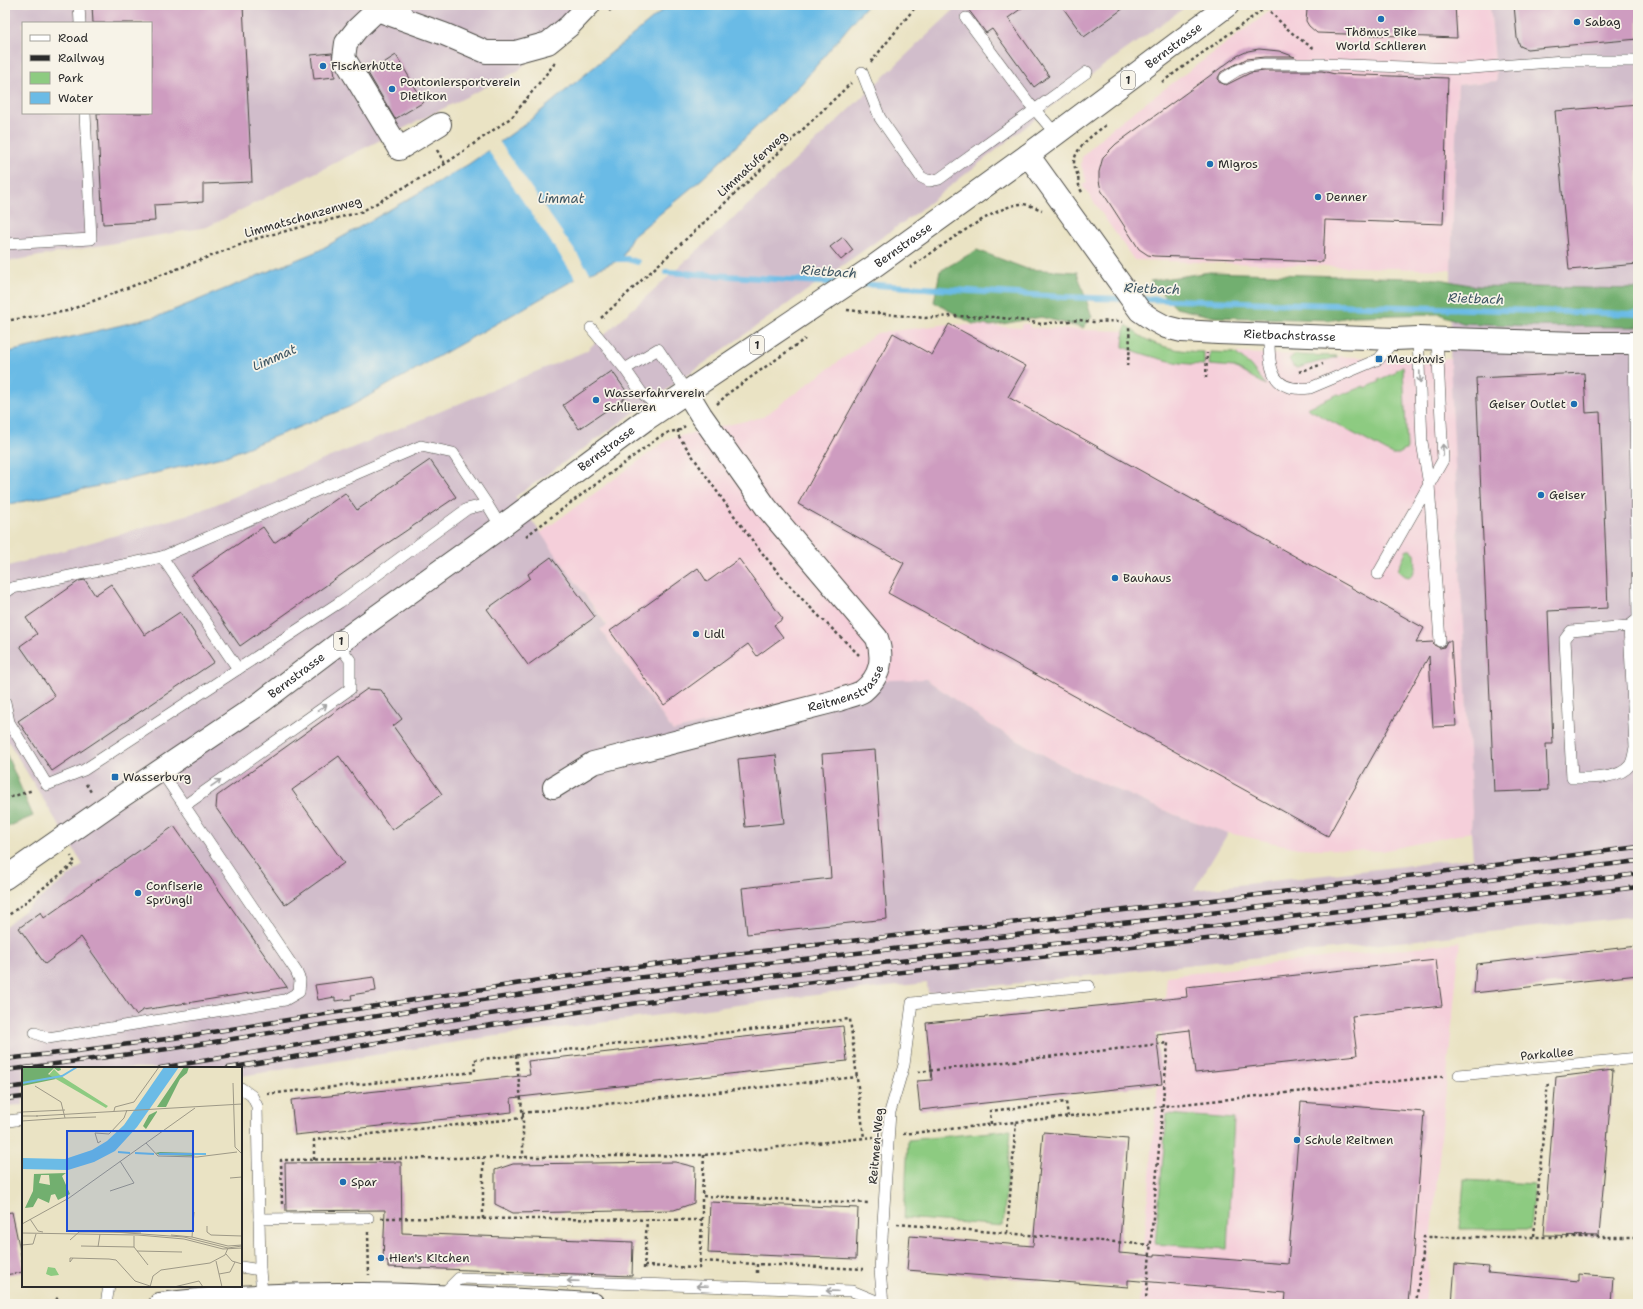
<svg xmlns="http://www.w3.org/2000/svg" width="1643" height="1309" font-family="'Shantell Sans',sans-serif">
<style>
.built{fill:#f5cfda}
.industrial{fill:#d1bdcb;fill-rule:evenodd}
.green{fill:#8dcb81;stroke:#5c7b56}
.forest{fill:#72af6f;stroke:#4e6d4d}
.water{fill:#6bbbe6;stroke:#4b7388}
.pier{fill:#eae3c4}
.lines{fill:none;stroke-linecap:round;stroke-linejoin:round}
.stream{stroke:#6bbbe6;stroke-width:6}
.building{fill:#ce9cc0}
.service-casing{stroke:#484742;stroke-width:12}
.minor-casing{stroke:#484742;stroke-width:24}
.secondary-casing{stroke:#484742;stroke-width:24}
.primary-casing{stroke:#484742;stroke-width:24}
.path{stroke:#484742;stroke-width:2.5;stroke-dasharray:3 3;stroke-linecap:butt}
.service{stroke:#fff;stroke-width:11}
.minor{stroke:#fff;stroke-width:22}
.secondary{stroke:#fff;stroke-width:22}
.primary{stroke:#fff;stroke-width:22}
.rail-casing{stroke:#2b2b2b;stroke-width:4.5}
.rail{stroke:#f7f3e8;stroke-width:3;stroke-dasharray:9;stroke-linecap:butt}
.oneway{stroke:#a0a0a0}
.poi-dot{fill:#1f6fb2;stroke:#f7f3e8;stroke-width:1.5}
.labels{text-anchor:middle;stroke-width:3.5;stroke-linejoin:round;paint-order:stroke}
.shield{fill:#f7f3e8;stroke:#686764;stroke-width:1}
.shield-label{font-size:11px;font-weight:bold;fill:#2b2b2b}
.poi-label{font-size:12px;fill:#2b2b2b;stroke:#f7f3e8;text-anchor:start}
.street-label{font-size:12px;fill:#2b2b2b;stroke:#f7f3e8}
.water-label{font-size:13px;font-style:italic;fill:#3e5663;stroke:#f7f3e8}
.inset-river{fill:none;stroke:#6bbbe6;stroke-width:2}
.inset-road{fill:none;stroke:#9e9987;stroke-width:1}
.view{fill:#1d4ed8;fill-opacity:0.15;stroke:#1d4ed8;stroke-width:2}
.inset-edge{fill:none;stroke:#2b2b2b;stroke-width:2}
</style>
<rect width="100%" height="100%" fill="#f7f3e8"/>
<filter id="ink" filterUnits="userSpaceOnUse"><feTurbulence type="fractalNoise" baseFrequency=".025" numOctaves="2"/><feDisplacementMap in="SourceGraphic" scale="8" xChannelSelector="R" yChannelSelector="G"/><feConvolveMatrix kernelMatrix="1 2 1 2 8 2 1 2 1" color-interpolation-filters="sRGB"/></filter>
<filter id="wash" filterUnits="userSpaceOnUse"><feTurbulence type="fractalNoise" baseFrequency=".012" numOctaves="4" result="noise"/><feDisplacementMap in="SourceGraphic" scale="16" xChannelSelector="R" yChannelSelector="G"/><feGaussianBlur stdDeviation="0.9" result="paint"/><feColorMatrix in="noise" values="0 0 0 0 0 0 0 0 0 0 0 0 0 0 0 0 0 1.4 0 .05"/><feComposite in="paint" operator="in"/></filter>
<g filter="url(#wash)">
<rect width="100%" height="100%" fill="#eae3c4"/>
<g class="built">
<polygon points="1278,5 1490,5 1497,81 1458,85 1451,270 1134,260 1082,185 1087,183 1081,165 1082,157 1094,145 1113,127"/>
<polygon points="949,324 1022,328 1022,324 1029,324 1030,328 1124,331 1165,349 1205,352 1354,357 1450,359 1472,812 1471,832 1382,851 1298,848 1228,833 1175,815 1069,769 990,725 926,679 840,690 673,731 600,629 607,625 540,533 670,438 763,417 877,333"/>
<polygon points="1460,942 1425,1304 1139,1304 1167,976"/>
</g>
<g class="industrial">
<path d="M5 5H580L518 71 207 227 5 262ZM23 23H151V113H23Z"/>
<polygon points="959,5 1188,5 1095,72 915,214 515,497 607,626 600,629 673,731 840,690 860,681 926,679 990,725 1069,769 1175,815 1228,833 1194,890 1473,858 1471,832 1472,812 1450,363 1451,270 1458,85 1497,81 1490,5 1638,5 1638,916 928,993 927,983 831,993 489,1037 241,1076 241,1068 23,1068 23,1105 5,1106 5,926 83,865 5,736 5,567 197,512 586,351 760,194"/>
</g>
<g class="green">
<path d="M1127 325C1147 346 1176 351 1204 352V365C1172 364 1152 357 1123 347L1124 331Z"/>
<polygon points="1210,352 1235,353 1250,365 1266,385 1234,367 1209,365"/>
<polygon points="1294,355 1337,356 1337,357 1297,368 1293,366 1289,359"/>
<polygon points="1403,367 1407,449 1397,455 1393,455 1307,408 1338,394 1341,395 1364,386 1365,388 1379,382 1378,380 1395,373 1396,369"/>
<path d="M1408 550H1411L1415 553C1416 563 1417 571 1409 577L1405 576 1398 570 1406 551Z"/>
<polygon points="1167,1114 1234,1119 1227,1249 1155,1244"/>
<polygon points="1011,1130 1003,1226 904,1218 908,1140"/>
<polygon points="1464,1180 1534,1184 1530,1229 1460,1229"/>
</g>
<g class="forest">
<polygon points="977,250 1027,269 1077,272 1092,317 1083,328 1041,317 991,326 973,324 934,302 940,271"/>
<polygon points="1210,272 1439,279 1474,286 1638,289 1638,327 1533,326 1463,323 1439,314 1354,316 1333,320 1215,317 1176,308 1150,281"/>
<polygon points="5,751 33,816 5,828"/>
</g>
<polygon class="water" points="669,5 867,5 801,84 703,178 631,238 622,259 579,277 349,407 226,456 118,482 5,505 5,353 159,316 318,251 469,164 524,125"/>
<polygon class="pier" points="499,141 543,205 591,274 577,280 487,149"/>
<g class="lines">
<g class="stream">
<polyline points="615,259 627,259 637,262"/>
<polyline points="666,272 837,283"/>
<polyline points="860,284 1063,297 1125,299"/>
<polyline points="1138,299 1638,314"/>
</g>
</g>
<g id="blocks">
<g class="building">
<polygon points="92,5 243,5 252,182 203,184 203,202 154,205 155,221 103,224 97,113 151,113 151,23 93,23"/>
<polygon points="965,5 1026,5 1008,18 1049,76 1034,87 992,29 986,33"/>
<polygon points="1061,5 1128,5 1084,37"/>
<polygon points="1309,5 1455,5 1457,38 1317,33 1309,26 1306,21 1307,10"/>
<polygon points="1514,5 1638,5 1638,39 1527,49 1520,46 1517,38"/>
<polygon points="1259,49 1279,51 1295,57 1264,57 1246,59 1221,72 1218,78 1219,82 1226,85 1250,73 1264,71 1322,71 1335,74 1448,78 1443,224 1325,220 1323,262 1154,256 1148,255 1139,249 1101,190 1099,181 1099,172 1103,157 1116,144 1237,56 1248,51"/>
<polygon points="332,53 335,77 314,79 311,55"/>
<polygon points="396,55 424,102 395,119 368,73"/>
<polygon points="1638,104 1638,264 1569,270 1555,111"/>
<polygon points="843,237 853,250 841,260 830,247"/>
<polygon points="949,324 1026,366 1008,397 1424,628 1416,643 1433,642 1434,645 1440,648 1444,647 1447,641 1451,641 1456,726 1433,727 1429,656 1328,836 888,593 904,563 798,504 893,333 932,355"/>
<polygon points="612,371 629,395 579,429 563,405"/>
<polygon points="1584,373 1586,413 1600,412 1608,608 1548,611 1553,744 1546,744 1548,790 1494,792 1476,378"/>
<polygon points="430,460 456,497 348,570 240,646 191,576 263,527 274,543 345,493 357,510"/>
<polygon points="551,557 595,617 528,665 487,609 530,578 528,574"/>
<polygon points="739,559 783,619 774,625 783,637 757,656 748,644 664,705 610,631 698,568 707,582"/>
<polygon points="85,580 95,595 111,584 145,635 180,612 214,662 52,771 18,721 55,696 20,646 37,634 26,618 79,581"/>
<polygon points="367,689 381,690 402,719 393,726 442,794 392,830 339,756 292,790 344,863 285,905 216,808 217,796"/>
<polygon points="875,750 887,919 747,934 742,888 831,878 822,754"/>
<polygon points="776,755 784,823 745,827 738,759"/>
<polygon points="174,826 287,987 143,1010 136,1015 81,937 45,964 19,928 41,912 44,918"/>
<polygon points="1638,946 1638,975 1474,993 1476,964"/>
<polygon points="1436,960 1442,1006 1352,1016 1357,1055 1195,1073 1190,1030 1156,1034 1162,1084 920,1110 917,1081 932,1080 926,1023 1187,997 1186,987"/>
<polygon points="374,977 376,991 351,995 352,999 335,1001 335,997 318,1000 315,985"/>
<polygon points="843,1026 847,1061 511,1098 512,1112 295,1135 291,1100 530,1075 528,1061"/>
<polygon points="1613,1070 1599,1236 1544,1235 1556,1077"/>
<polygon points="1301,1102 1424,1112 1413,1258 1412,1258 1408,1304 1285,1304 1286,1293 1128,1280 1128,1287 907,1270 910,1236 1033,1246 1043,1132 1128,1139 1119,1253 1155,1256 1155,1254 1288,1264"/>
<polygon points="401,1162 402,1233 633,1242 632,1276 388,1267 388,1261 383,1260 385,1210 286,1211 285,1163"/>
<polygon points="675,1162 695,1167 694,1203 674,1210 513,1213 495,1204 495,1170 513,1164"/>
<polygon points="710,1202 858,1208 856,1259 708,1253"/>
<polygon points="12,1212 23,1265 23,1272 5,1275 5,1213"/>
<polygon points="1455,1264 1489,1267 1488,1273 1579,1281 1579,1274 1613,1277 1611,1304 1452,1304"/>
</g>
</g>
</g>
<g filter="url(#ink)">
<use href="#blocks" fill-opacity="0" stroke="#484742" stroke-width="1"/>
<g class="lines">
<g class="service-casing">
<g id="service">
<polyline points="79,5 80,23"/>
<polyline points="402,5 412,21"/>
<polyline points="966,18 1029,103 1056,134"/>
<polyline points="862,72 880,118 921,177 929,181 939,179 1087,72"/>
<polyline points="1225,78 1236,71 1248,66 1264,64 1322,64 1460,69 1563,61 1638,61"/>
<polyline points="5,244 91,239 85,113"/>
<polyline points="591,328 625,369 641,392 661,410"/>
<path d="M1269 336C1269 367 1270 393 1310 388L1379 359 1395 339"/>
<polyline points="1418,338 1422,442 1429,485 1440,641"/>
<polyline points="625,369 658,349 687,392"/>
<polyline points="162,557 238,669"/>
<polyline points="1378,574 1443,460 1437,339"/>
<polyline points="5,593 12,588 162,557 421,446 453,453 487,504"/>
<path d="M1629 626 1635 747C1634 752 1633 761 1630 765 1619 780 1588 778 1572 778L1565 639 1571 631 1629 626 1638 619 1634 343"/>
<polyline points="5,702 9,722 47,785 84,770 238,669 340,602 467,509 487,504 501,527"/>
<polyline points="184,806 350,689 350,660 338,644"/>
<polyline points="35,1033 48,1038 285,1000 299,992 300,980 296,971 161,771"/>
<polyline points="1459,1075 1638,1058"/>
<polyline points="241,1088 252,1096 257,1106 260,1270 262,1294"/>
<polyline points="8,1121 23,1119"/>
<polyline points="259,1219 368,1218"/>
<polyline points="241,1267 260,1270"/>
<polyline points="445,1297 448,1289 459,1278 852,1291 884,1304"/>
<polyline points="106,1304 109,1286"/>
<polyline points="883,1304 880,1270 890,1112 904,1065 912,1003 1089,986"/>
</g>
</g>
<g class="minor-casing">
<g id="minor">
<polyline points="440,124 399,149 344,58 346,43 357,29 377,10 444,34 486,52 515,52 548,43 569,26 589,5"/>
<path id="s1" d="M1028 155 1140 311 1153 320 1166 327 1182 331 1218 333 1395 339 1418 338 1579 343H1638"/>
<path id="s2" d="M554 787 593 763 839 700C846 697 857 695 863 691 881 676 884 659 877 638L766 507 701 415 687 392"/>
</g>
</g>
<g class="secondary-casing">
<path id="secondary" d="M160 1304C304 1286 449 1296 593 1304"/>
</g>
<g class="primary-casing">
<g id="primary">
<path id="s3" d="M5 878 118 799 255 707 338 644 501 527 645 420 873 267 1028 155 1228 5"/>
</g>
</g>
<g class="path">
<path d="M1266 7C1281 23 1295 38 1314 48"/>
<polyline points="609,11 615,5"/>
<polyline points="871,62 917,5"/>
<polyline points="1162,82 1269,5"/>
<polyline points="437,150 445,164"/>
<path d="M1082 192C1078 186 1079 183 1078 177 1077 172 1074 167 1074 162 1076 146 1094 134 1106 125"/>
<path d="M910 268C933 252 997 204 1022 204 1028 204 1036 208 1042 210"/>
<polyline points="847,310 925,318 952,316 994,317 1027,321 1041,324 1079,320 1093,322 1117,321 1123,322"/>
<polyline points="601,318 768,163 851,83"/>
<polyline points="5,321 67,311 258,238 361,212 445,164 512,117 555,63"/>
<polyline points="1127,366 1130,349 1129,327"/>
<polyline points="1299,372 1323,364"/>
<polyline points="1206,378 1207,353"/>
<polyline points="717,404 730,392 805,339"/>
<path d="M678 430V435L682 441C715 488 746 536 784 579 807 606 834 630 859 655"/>
<polyline points="526,536 658,438 669,432 680,430 685,426"/>
<polyline points="86,784 91,792 93,791"/>
<polyline points="5,799 33,790"/>
<polyline points="5,918 75,863 71,856"/>
<polyline points="516,1055 523,1118 523,1157"/>
<polyline points="918,1072 1168,1043 1146,1299"/>
<polyline points="267,1094 475,1072 474,1060 850,1019 864,1138"/>
<polyline points="522,1113 857,1077"/>
<polyline points="991,1124 990,1111 1066,1102 1068,1116"/>
<polyline points="903,1134 1444,1076"/>
<polyline points="704,1155 702,1196 870,1203"/>
<polyline points="314,1160 314,1140 523,1118"/>
<polyline points="282,1204 281,1160 704,1155 874,1137"/>
<polyline points="381,1218 702,1220 700,1261 757,1264"/>
<polyline points="483,1219 483,1158"/>
<polyline points="702,1220 702,1196"/>
<polyline points="897,1224 1150,1245"/>
<polyline points="368,1232 369,1275"/>
<polyline points="1007,1233 1016,1122"/>
<polyline points="1534,1236 1548,1081"/>
<polyline points="644,1266 699,1268 700,1261"/>
<polyline points="644,1269 647,1219"/>
<polyline points="757,1273 757,1264 864,1269"/>
<polyline points="56,1298 64,1304"/>
<polyline points="1416,1304 1424,1237 1638,1237"/>
</g>
<use href="#service" class="service"/>
<use href="#minor" class="minor"/>
<use href="#secondary" class="secondary"/>
<use href="#primary" class="primary"/>
<g class="rail-casing">
<g id="rail">
<polyline points="5,1059 77,1051 174,1038 540,980 735,954 1249,896 1638,847"/>
<polyline points="25,1068 175,1048 447,1005 635,978 1228,911 1638,861"/>
<polyline points="160,1068 449,1020 637,992 837,968 1224,925 1638,874"/>
<polyline points="228,1068 405,1038 638,1003 838,979 1225,937 1638,887"/>
<polyline points="5,1070 23,1068"/>
<polyline points="5,1088 23,1086"/>
<polyline points="5,1099 23,1097"/>
</g>
</g>
<use href="#rail" class="rail"/>
</g>
<defs><path id="oneway-shaft" d="M-6 0H5M1.5-3L5.5 0L1.5 3" fill="none" stroke-width="1.6" stroke-linecap="round" stroke-linejoin="round"/></defs>
<g class="oneway">
<use href="#oneway-shaft" transform="translate(1420 377) rotate(88)"/>
<use href="#oneway-shaft" transform="translate(1443 450) rotate(-93)"/>
<use href="#oneway-shaft" transform="translate(322 708) rotate(-35)"/>
<use href="#oneway-shaft" transform="translate(216 783) rotate(-35)"/>
<use href="#oneway-shaft" transform="translate(573 1281) rotate(-178)"/>
<use href="#oneway-shaft" transform="translate(702 1286) rotate(-178)"/>
<use href="#oneway-shaft" transform="translate(832 1291) rotate(-178)"/>
</g>
</g>
<g class="poi-dot">
<circle cx="1381" cy="19" r="4"/>
<circle cx="1577" cy="22" r="4"/>
<circle cx="323" cy="66" r="4"/>
<circle cx="392" cy="89" r="4"/>
<circle cx="1210" cy="164" r="4"/>
<circle cx="1318" cy="197" r="4"/>
<rect x="1375" y="355" width="8" height="8" rx="2"/>
<circle cx="596" cy="400" r="4"/>
<circle cx="1574" cy="404" r="4"/>
<circle cx="1541" cy="495" r="4"/>
<circle cx="1115" cy="578" r="4"/>
<circle cx="696" cy="634" r="4"/>
<rect x="111" y="773" width="8" height="8" rx="2"/>
<circle cx="138" cy="893" r="4"/>
<circle cx="1297" cy="1140" r="4"/>
<circle cx="343" cy="1182" r="4"/>
<circle cx="381" cy="1258" r="4"/>
</g>
<g class="labels">
<g class="shield">
<rect x="1121" y="71" width="14" height="18" rx="3"/>
<rect x="750" y="336" width="14" height="18" rx="3"/>
<rect x="334" y="632" width="14" height="18" rx="3"/>
</g>
<g class="shield-label">
<text x="1128" y="84">1</text>
<text x="757" y="349">1</text>
<text x="341" y="645">1</text>
</g>
<g class="poi-label">
<text x="1585" y="26">Sabag</text>
<text x="1381" y="36" text-anchor="middle">Thömus Bike<tspan x="1381" dy="14">World Schlieren</tspan></text>
<text x="331" y="70">Fischerhütte</text>
<text x="400" y="86">Pontoniersportverein<tspan x="400" dy="14">Dietikon</tspan></text>
<text x="1218" y="168">Migros</text>
<text x="1326" y="201">Denner</text>
<text x="1387" y="363">Meuchwis</text>
<text x="604" y="397">Wasserfahrverein<tspan x="604" dy="14">Schlieren</tspan></text>
<text x="1566" y="408" text-anchor="end">Geiser Outlet</text>
<text x="1549" y="499">Geiser</text>
<text x="1123" y="582">Bauhaus</text>
<text x="704" y="638">Lidl</text>
<text x="123" y="781">Wasserburg</text>
<text x="146" y="890">Confiserie<tspan x="146" dy="14">Sprüngli</tspan></text>
<text x="1305" y="1144">Schule Reitmen</text>
<text x="351" y="1186">Spar</text>
<text x="389" y="1262">Hien's Kitchen</text>
</g>
<g class="street-label">
<text dy="4" stroke="none"><textPath href="#s3" startOffset="1435">Bernstrasse</textPath></text>
<text transform="translate(752 164) rotate(-43)" y="4">Limmatuferweg</text>
<text transform="translate(303 217) rotate(-16)" y="4">Limmatschanzenweg</text>
<text dy="4" stroke="none"><textPath href="#s3" startOffset="1099">Bernstrasse</textPath></text>
<text dy="4" stroke="none"><textPath href="#s1" startOffset="347">Rietbachstrasse</textPath></text>
<text dy="4" stroke="none"><textPath href="#s3" startOffset="739">Bernstrasse</textPath></text>
<text dy="4" stroke="none"><textPath href="#s3" startOffset="355">Bernstrasse</textPath></text>
<text dy="4" stroke="none"><textPath href="#s2" startOffset="312">Reitmenstrasse</textPath></text>
<text transform="translate(1547 1054) rotate(-5)" y="4">Parkallee</text>
<text transform="translate(876 1146) rotate(-85)" y="4">Reitmen-Weg</text>
</g>
<g class="water-label">
<text x="561" y="203">Limmat</text>
<text transform="translate(829 271) rotate(4)" y="5">Rietbach</text>
<text transform="translate(1152 288) rotate(2)" y="5">Rietbach</text>
<text transform="translate(1476 298) rotate(2)" y="5">Rietbach</text>
<text transform="translate(274 357) rotate(-24)" y="5">Limmat</text>
</g>
</g>
<g transform="translate(22 1067)">
<rect width="220" height="220" fill="#eae3c4"/>
<path d="M32 2 39 9 86 39 84 41 27 8ZM26 200 33 201 37 208 29 209 24 207Z" fill="#8dcb81"/>
<path d="M0 0H38L39 3 36 4 32 1 26 7 34 12 0 19ZM162 0H167L165 6 158 12 144 40H135ZM135 44V45L124 62 121 59 127 48ZM133 86 138 85 174 86 172 89 138 88ZM44 106 40 109 48 127 36 133 33 127 29 128 27 136 16 131 11 140 3 141 11 124 12 107ZM19 108H27L28 118 17 116Z" fill="#72af6f" fill-rule="evenodd"/>
<path d="M142 0H157L115 60 93 84 72 95 46 103 0 102V91L43 92 70 83 85 74 102 58Z" fill="#6bbbe6"/>
<path class="inset-river" d="M0 16 40 9 55 0M96 85 108 86M113 86 132 87M137 87H184"/>
<path class="inset-road" d="M211 16 213 80 220 87M92 44 93 40 112 35 137 0M0 45 43 43M0 49H16M14 49 220 37M43 51 74 50M0 54 43 51 39 35 13 19M79 74 76 76 73 66 87 67 102 51 105 43M124 76 136 89 175 90 215 85M208 111 220 110M88 124 112 116 98 94M8 152 16 164 21 165M0 157 47 131 173 41M185 159V165L189 168 220 169M52 164 119 166M0 166 116 168 162 172 201 182 220 181M149 168 170 170 206 179 220 178M112 169V180L126 198M170 170 172 145M48 173 57 165H92L162 170 206 181 220 179M0 178 11 177 14 167M59 179 112 180M76 180 78 167M115 184 160 185M204 187 210 194 220 197M51 191 48 195V191L87 192 94 193 113 214 128 219M194 194 200 220M197 207 208 205 213 195M128 220 131 209 139 203 188 196 203 188 206 181M152 220 177 214 181 220"/>
<path class="view" d="M45 64H171V164H45Z"/>
<rect width="220" height="220" class="inset-edge"/>
</g>
<rect width="1643" height="1309" fill="none" stroke="#f7f3e8" stroke-width="20"/>
<rect x="22" y="22" width="130" height="92" fill="#f7f3e8" stroke="#a5a39c"/>
<rect x="30" y="35" width="20" height="6" fill="#ffffff" stroke="#a5a39c"/>
<text x="58" y="42" font-size="12" fill="#2b2b2b">Road</text>
<rect x="30" y="55" width="20" height="6" fill="#2b2b2b" stroke="#a5a39c"/>
<text x="58" y="62" font-size="12" fill="#2b2b2b">Railway</text>
<rect x="30" y="72" width="20" height="12" fill="#8dcb81" stroke="#a5a39c"/>
<text x="58" y="82" font-size="12" fill="#2b2b2b">Park</text>
<rect x="30" y="92" width="20" height="12" fill="#6bbbe6" stroke="#a5a39c"/>
<text x="58" y="102" font-size="12" fill="#2b2b2b">Water</text>
</svg>
